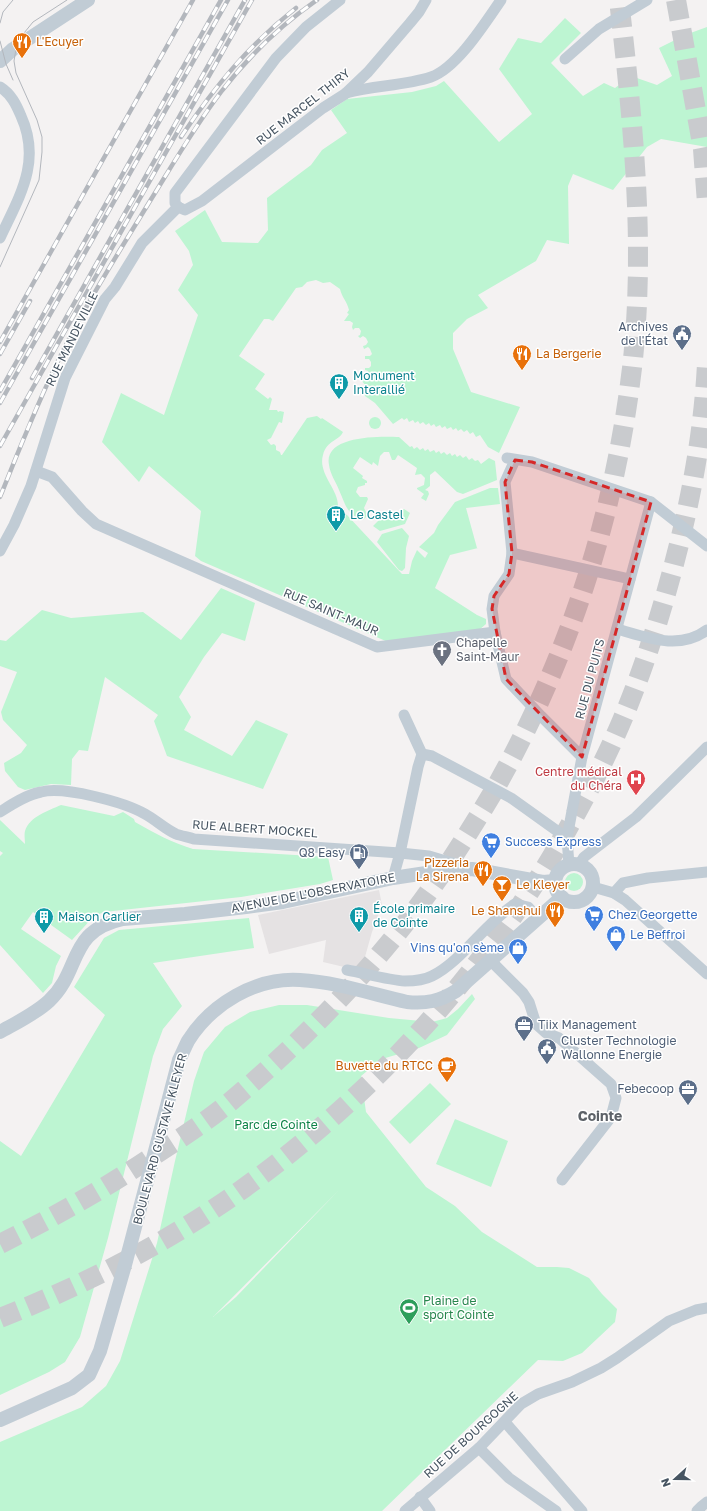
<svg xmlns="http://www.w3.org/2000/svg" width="707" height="1511" font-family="'Golos Text',sans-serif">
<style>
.education{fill:#e5e2e3}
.green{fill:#bdf5d2;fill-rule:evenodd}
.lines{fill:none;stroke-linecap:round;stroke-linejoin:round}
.motorway-tunnel{stroke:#c9cbce;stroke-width:20;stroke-dasharray:20 10;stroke-linecap:butt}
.minor{stroke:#c1ccd5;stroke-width:11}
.tertiary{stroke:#c1ccd5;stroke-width:14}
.tram{stroke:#b3b7bd;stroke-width:1}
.rail-casing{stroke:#b3b7bd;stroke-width:4.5}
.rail{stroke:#fff;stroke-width:3;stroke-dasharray:9;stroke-linecap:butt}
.marked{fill:#d62828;fill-opacity:0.2;stroke:#d62828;stroke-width:3;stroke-dasharray:8 5;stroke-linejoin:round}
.labels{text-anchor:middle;stroke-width:3;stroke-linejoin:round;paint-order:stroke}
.food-label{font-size:12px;fill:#c56008;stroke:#fff;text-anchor:start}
.street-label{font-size:12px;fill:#475562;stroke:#fff}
.service-label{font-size:12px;fill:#4e5e75;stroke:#fff;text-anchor:end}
.culture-label{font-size:12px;fill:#0d838f;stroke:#fff;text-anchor:start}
.worship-label{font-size:12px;fill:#5b616d;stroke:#fff;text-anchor:start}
.health-label{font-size:12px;fill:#be3a42;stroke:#fff;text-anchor:end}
.shop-label{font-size:12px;fill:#366cbe;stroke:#fff;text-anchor:start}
.park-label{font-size:12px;fill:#0c8246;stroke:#fff}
.leisure-label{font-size:12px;fill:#27864d;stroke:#fff;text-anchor:start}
.quarter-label{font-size:14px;font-weight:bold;fill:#5d6268;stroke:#fff}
</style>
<rect width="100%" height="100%" fill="#f4f2f2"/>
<polygon class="education" points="379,890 382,905 372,932 361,971 323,962 326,940 269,954 258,915"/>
<g class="green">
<path d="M565 18 581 33 551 63 583 96 604 83 615 88 631 76 657 85 672 76 659 48 685 35 707 27V147L661 139 647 147 613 190 573 174 568 186 569 244 547 240 536 261 478 295 488 308 467 319 453 333V349L471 392 520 407 499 453 488 447 480 435 476 437 473 432 470 434 467 430 464 432 461 429 458 431 456 428 453 430 451 427 447 429 445 426 442 428 440 425 436 427 434 424 431 426 429 423 426 425 423 422 420 424 418 421 415 423 413 420 409 422 407 418 404 420 402 418 393 424 375 403 365 396 363 388 365 385 362 381 363 378 365 379 368 377 369 374 368 371 365 370V368H369L371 366V362L369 359H365V356H370L372 354 370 349 368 347 364 349 363 346 366 345 368 342 366 338 363 336 360 338 358 336 360 335 361 331 359 328H355L353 330 352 327 353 323 350 321H344L349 314 347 313 349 310C347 301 342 298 340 289L330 282 323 283 316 280 307 282 302 287 296 288 273 321 269 319H264L239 356 265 374 255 389 268 399 270 397 272 399 269 410H277L278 412 280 411 284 412 282 423 279 422 271 438 267 440 271 445 274 444 276 446V450L280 452 281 455H282L307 418 317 416 321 419 322 418 343 432C339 441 327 440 323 455 317 475 343 493 337 510L347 515 402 574H409L412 561 417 550 425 558 428 553 419 547 434 533 438 525 455 502 490 488H498L500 504 466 508 477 548H478L450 555 435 588 477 615 486 619V624L479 630 388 642 201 561 195 556 201 511 149 466 139 482 102 442 121 393 164 415 198 315 178 290 193 265 189 251 175 231 205 210 222 242 258 243 268 230 267 198 311 165 322 150 347 133 331 110 347 99 412 92 436 86 444 81 499 142 532 114 499 69 518 38 541 43Z"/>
<circle cx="375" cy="423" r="6"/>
<path d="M399 437 410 447 412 446 414 449 417 447 420 450 423 448 425 451 428 449 430 452 434 450 436 453 439 451 441 454 444 452 447 455 450 453 452 456 455 454 457 457 460 455 463 458 466 456 469 460 472 458 475 461 478 460 481 464 489 458 495 461 497 480 463 494 457 492 435 471 430 475V486L425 490 428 491 429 494 426 501 421 498 424 494 417 489V488L424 485 425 478 421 474 415 475 417 468 398 455 395 460H392L389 452H384L380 456 378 466 373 462 372 465 360 457 353 468 363 476 362 478 367 481V483H365V485L358 487 356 492 360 497H367L368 499 364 508 368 516 365 518 363 520C346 514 346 505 339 490 336 482 330 474 329 465 323 435 381 436 399 437Z"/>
<polygon points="404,509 410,513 405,524 380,531 373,526 387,512 390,512 391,518 393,520 400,520 402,516 402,510"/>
<polygon points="402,528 409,536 406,548 405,568 402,571 399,570 377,542 382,534"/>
<polygon points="221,588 255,603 245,641 222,633 204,657 179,697 191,717 184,730 232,756 256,720 288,734 263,789 167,756 154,721 158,715 105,677 88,751 79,750 72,759 71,785 51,784 25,790 18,787 5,771 4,763 21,753 27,745 3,720 1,712 17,672 0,666 0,640 6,641 42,610 71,618 143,612 181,640"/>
<path d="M61 805 114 816 123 812 134 819 135 822C154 833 173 843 193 849L328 857 333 880 320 884 241 897 104 912 94 916 72 940 33 912 21 929 61 956 56 966 52 983 43 993 0 945V856L3 853 0 851V820L25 844C25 840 24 835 25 831 30 816 48 811 61 805Z"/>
<circle cx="574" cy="882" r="9"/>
<polygon points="249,918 254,948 153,963 182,1006 163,1029 153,1056 108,1238 80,1337 65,1362 49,1372 0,1395 0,1141 21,1156 105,1015 74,987 104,938 119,930"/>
<path d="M472 994 475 999 447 1035 419 1048 382 1059 361 1076 366 1112 426 1187 455 1206 482 1232 537 1267H557L569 1268 589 1278 602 1294 617 1309 615 1322 582 1353 563 1361 538 1360 382 1511H0V1442L82 1407 106 1386 120 1361 157 1243 175 1161 194 1081 204 1052 225 1027 250 1012 279 1005H307L389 1018 432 1022 447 1018 458 1009ZM339 1190 236 1297 213 1317Z"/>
<polygon points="430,1083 451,1104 410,1144 389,1122"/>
<polygon points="455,1119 508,1141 491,1187 436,1164"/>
</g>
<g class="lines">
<g class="motorway-tunnel">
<polyline points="676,0 703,149 707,203"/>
<path d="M0 1244C54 1217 106 1188 156 1154 181 1138 207 1121 230 1102 292 1050 349 993 399 931 434 888 464 841 492 794 568 660 614 520 632 368 646 245 633 122 619 0"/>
<path d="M0 1318C86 1284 169 1242 244 1188 338 1120 421 1039 490 946 502 931 514 916 524 900 544 871 562 840 579 808 595 779 610 749 623 718 648 658 667 595 682 532 695 477 704 421 707 364"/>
</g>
<g class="minor">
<polyline points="565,59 599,29 647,0"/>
<path d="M0 87C11 94 16 104 21 116 42 162 19 197 0 238"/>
<path d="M346 93C374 85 404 86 431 77 457 68 485 23 501 0"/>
<polyline points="178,207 185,210 202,201 323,108 345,94 368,72 410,23 419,12 426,0"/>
<polyline points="178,207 175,203 175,193 276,58 306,27 340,0"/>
<polyline points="507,458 532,462 651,502 707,546"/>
<polyline points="515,460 505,482 512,553 509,574 494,596 492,609 495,632 506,679 541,716 582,757"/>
<polyline points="36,471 52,477 82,511 96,524 377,647 495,632"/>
<polyline points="0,551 14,525 31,486 65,378 105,299 115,287 142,243 178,207"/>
<polyline points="512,553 630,579"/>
<path d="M617 629C646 637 679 651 707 630"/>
<polyline points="404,715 422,754"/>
<polyline points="422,754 432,756 511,798 567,838"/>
<path d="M0 812C12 804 26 795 41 792 64 786 124 802 145 814 156 820 165 829 176 834 181 836 188 837 194 839L400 853 429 856 466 867"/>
<polyline points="569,865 567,838 582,757 651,502"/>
<polyline points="579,865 584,857 636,817 707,747"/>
<polyline points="393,878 400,853 418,767 422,754"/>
<polyline points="593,887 614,893 625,900 707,974"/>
<polyline points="614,893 623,883 648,878 707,872"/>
<polyline points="491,961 523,993 529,1002 536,1024 546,1033 559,1038 611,1084 616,1098 611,1117 562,1180"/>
<path d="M347 970C364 973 388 980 405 981 413 981 424 980 432 976 462 961 485 923 515 904L528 907 538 918"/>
<polyline points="505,1422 582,1511"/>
<polyline points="479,1448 509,1478 556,1511"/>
<polyline points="420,1497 430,1511"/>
<polyline points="405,1511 479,1448 521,1404 538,1394 572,1382 601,1368 617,1358 669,1321 696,1310 707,1308"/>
<polyline points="697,1511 702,1506 707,1502"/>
</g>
<g class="tertiary">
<polyline points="0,61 13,49 88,0"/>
<circle cx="574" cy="883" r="19"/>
<path d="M0 1032C16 1023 35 1014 49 1001 82 970 67 931 123 919L185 914 246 907 283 902 393 878 446 870 472 869 543 882 555 881"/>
<path d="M0 1420 72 1388 89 1375 100 1351 125 1265 179 1060C182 1054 185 1047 188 1041 211 1004 256 977 300 980 336 982 372 994 407 1002 426 1004 440 1001 456 991L562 897"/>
</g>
<g class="tram">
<polyline points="0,23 3,12 13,0"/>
<polyline points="0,41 6,64 13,80"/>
<polyline points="0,267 39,180 42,152 42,137 37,120 16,73 14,61 16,49 24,33 33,22 67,0"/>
</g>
<g class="rail-casing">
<g id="rail">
<path d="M181 137C215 86 248 46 296 8"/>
<polyline points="0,342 193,0"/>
<polyline points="0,354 30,301"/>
<polyline points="32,378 245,0"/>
<polyline points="0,391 221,0"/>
<polyline points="0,403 228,0"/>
<polyline points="0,446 252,0"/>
<path d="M0 497C19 450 38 401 61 355 87 302 119 252 150 201 173 164 195 126 221 92 248 57 281 25 317 0"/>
</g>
</g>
<use href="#rail" class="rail"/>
</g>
<path class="marked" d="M515 460 532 462 651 502 582 757 506 679 492 609 494 596 509 574 512 553 505 482Z"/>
<defs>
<g id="restaurant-pin" transform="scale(1)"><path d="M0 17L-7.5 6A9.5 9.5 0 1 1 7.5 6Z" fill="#e8710a" stroke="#fff"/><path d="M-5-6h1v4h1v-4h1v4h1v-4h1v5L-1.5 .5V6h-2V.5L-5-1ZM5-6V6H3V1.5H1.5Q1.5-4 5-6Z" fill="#fff"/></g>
<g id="civic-pin" transform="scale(1)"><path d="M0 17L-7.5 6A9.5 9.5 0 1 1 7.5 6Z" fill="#5c6f8a" stroke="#fff"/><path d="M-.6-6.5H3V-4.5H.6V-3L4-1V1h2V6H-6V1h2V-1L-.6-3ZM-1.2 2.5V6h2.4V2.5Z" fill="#fff"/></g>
<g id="building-pin" transform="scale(1)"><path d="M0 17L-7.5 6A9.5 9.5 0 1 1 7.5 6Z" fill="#0f9aa8" stroke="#fff"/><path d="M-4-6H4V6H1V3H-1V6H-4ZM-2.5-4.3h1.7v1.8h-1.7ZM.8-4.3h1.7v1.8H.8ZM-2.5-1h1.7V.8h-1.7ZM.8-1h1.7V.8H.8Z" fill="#fff"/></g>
<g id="church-pin" transform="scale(1)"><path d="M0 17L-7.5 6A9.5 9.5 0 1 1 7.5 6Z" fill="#6b7280" stroke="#fff"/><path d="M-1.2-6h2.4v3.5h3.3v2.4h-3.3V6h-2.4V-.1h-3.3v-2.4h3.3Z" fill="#fff"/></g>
<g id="hospital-pin" transform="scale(1)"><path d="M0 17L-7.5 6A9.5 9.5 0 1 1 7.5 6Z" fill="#e0444e" stroke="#fff"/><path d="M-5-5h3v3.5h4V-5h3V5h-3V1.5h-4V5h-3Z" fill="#fff"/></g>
<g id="supermarket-pin" transform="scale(1)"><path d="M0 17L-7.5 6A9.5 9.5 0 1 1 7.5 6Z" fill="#3f7fe0" stroke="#fff"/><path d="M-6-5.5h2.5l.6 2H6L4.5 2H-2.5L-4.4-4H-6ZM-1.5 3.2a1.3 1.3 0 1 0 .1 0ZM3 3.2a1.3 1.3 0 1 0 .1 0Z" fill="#fff"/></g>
<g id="fuel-pin" transform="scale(1)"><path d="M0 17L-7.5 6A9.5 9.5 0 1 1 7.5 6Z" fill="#5c6f8a" stroke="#fff"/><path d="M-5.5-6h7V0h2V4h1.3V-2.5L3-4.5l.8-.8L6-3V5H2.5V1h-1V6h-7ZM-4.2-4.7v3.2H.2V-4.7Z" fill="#fff"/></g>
<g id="bar-pin" transform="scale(1)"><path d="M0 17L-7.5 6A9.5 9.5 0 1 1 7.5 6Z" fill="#e8710a" stroke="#fff"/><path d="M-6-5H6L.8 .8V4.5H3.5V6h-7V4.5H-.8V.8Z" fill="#fff"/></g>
<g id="shop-pin" transform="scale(1)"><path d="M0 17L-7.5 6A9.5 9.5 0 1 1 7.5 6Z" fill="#3f7fe0" stroke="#fff"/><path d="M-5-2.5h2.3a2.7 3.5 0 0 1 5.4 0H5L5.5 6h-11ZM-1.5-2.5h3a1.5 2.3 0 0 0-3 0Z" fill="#fff"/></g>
<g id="office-pin" transform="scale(1)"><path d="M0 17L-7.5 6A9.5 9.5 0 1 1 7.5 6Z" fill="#5c6f8a" stroke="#fff"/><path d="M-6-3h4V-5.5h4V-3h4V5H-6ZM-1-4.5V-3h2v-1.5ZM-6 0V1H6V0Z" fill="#fff"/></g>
<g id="cafe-pin" transform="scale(1)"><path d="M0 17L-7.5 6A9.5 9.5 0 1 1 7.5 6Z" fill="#e8710a" stroke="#fff"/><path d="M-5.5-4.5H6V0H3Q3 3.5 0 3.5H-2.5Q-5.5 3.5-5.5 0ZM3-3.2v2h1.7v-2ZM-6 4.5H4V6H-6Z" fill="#fff"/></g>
<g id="stadium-pin" transform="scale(1)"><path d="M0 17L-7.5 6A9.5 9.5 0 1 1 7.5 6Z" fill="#2e9e5b" stroke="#fff"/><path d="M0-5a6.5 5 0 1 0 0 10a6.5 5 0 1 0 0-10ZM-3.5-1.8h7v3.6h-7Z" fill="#fff"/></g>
</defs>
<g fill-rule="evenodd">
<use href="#restaurant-pin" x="22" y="42"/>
<use href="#civic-pin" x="682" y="334"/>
<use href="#restaurant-pin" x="522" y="354"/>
<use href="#building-pin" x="339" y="383"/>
<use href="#building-pin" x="336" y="515"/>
<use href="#church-pin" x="442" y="650"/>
<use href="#hospital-pin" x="636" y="779"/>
<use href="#supermarket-pin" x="491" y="842"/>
<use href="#fuel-pin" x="359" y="853"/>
<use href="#restaurant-pin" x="483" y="870"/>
<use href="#bar-pin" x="502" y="885"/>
<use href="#restaurant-pin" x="555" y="911"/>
<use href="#supermarket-pin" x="594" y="915"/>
<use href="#building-pin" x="359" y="916"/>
<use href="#building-pin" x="44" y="917"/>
<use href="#shop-pin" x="616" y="935"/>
<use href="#shop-pin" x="518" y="948"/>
<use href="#office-pin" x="524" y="1025"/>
<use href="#civic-pin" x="547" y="1048"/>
<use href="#cafe-pin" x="447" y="1066"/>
<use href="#office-pin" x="688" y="1089"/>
<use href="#stadium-pin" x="409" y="1308"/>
</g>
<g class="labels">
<g class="food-label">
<text x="36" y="46">L'Ecuyer</text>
<text x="536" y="358">La Bergerie</text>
<text x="469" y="867" text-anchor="end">Pizzeria<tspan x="469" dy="14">La Sirena</tspan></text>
<text x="516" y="889">Le Kleyer</text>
<text x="541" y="915" text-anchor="end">Le Shanshui</text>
<text x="433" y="1070" text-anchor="end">Buvette du RTCC</text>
</g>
<g class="street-label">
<text transform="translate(303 107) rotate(-38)" y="4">RUE MARCEL THIRY</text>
<text transform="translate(72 339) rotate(-64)" y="4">RUE MANDEVILLE</text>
<text transform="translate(331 612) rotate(23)" y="4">RUE SAINT-MAUR</text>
<text transform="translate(590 679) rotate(-75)" y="4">RUE DU PUITS</text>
<text transform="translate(255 829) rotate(4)" y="4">RUE ALBERT MOCKEL</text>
<text transform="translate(313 893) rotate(-11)" y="4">AVENUE DE L'OBSERVATOIRE</text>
<text transform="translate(160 1139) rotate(-75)" y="4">BOULEVARD GUSTAVE KLEYER</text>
<text transform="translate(471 1435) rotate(-42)" y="4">RUE DE BOURGOGNE</text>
</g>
<g class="service-label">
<text x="668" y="331">Archives<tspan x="668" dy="14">de l'État</tspan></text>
<text x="345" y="857">Q8 Easy</text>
<text x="538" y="1029" text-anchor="start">Tiix Management</text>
<text x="561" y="1045" text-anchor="start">Cluster Technologie<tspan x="561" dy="14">Wallonne Energie</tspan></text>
<text x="674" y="1093">Febecoop</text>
</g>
<g class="culture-label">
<text x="353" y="380">Monument<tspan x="353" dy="14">Interallié</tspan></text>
<text x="350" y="519">Le Castel</text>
<text x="373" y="913">École primaire<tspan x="373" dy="14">de Cointe</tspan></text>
<text x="58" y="921">Maison Carlier</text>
</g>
<g class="worship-label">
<text x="456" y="647">Chapelle<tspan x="456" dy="14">Saint-Maur</tspan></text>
</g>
<g class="health-label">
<text x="622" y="776">Centre médical<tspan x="622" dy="14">du Chéra</tspan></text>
</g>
<g class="shop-label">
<text x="505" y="846">Success Express</text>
<text x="608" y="919">Chez Georgette</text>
<text x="630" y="939">Le Beffroi</text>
<text x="504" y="952" text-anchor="end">Vins qu'on sème</text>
</g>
<g class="park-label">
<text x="276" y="1129">Parc de Cointe</text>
</g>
<g class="leisure-label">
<text x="423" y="1305">Plaine de<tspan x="423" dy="14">sport Cointe</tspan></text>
</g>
<g class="quarter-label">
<text x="600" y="1121">Cointe</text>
</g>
</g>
<g transform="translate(675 1479) rotate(249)" stroke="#ffffff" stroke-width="3" paint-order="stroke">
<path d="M0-3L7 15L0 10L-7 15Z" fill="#475562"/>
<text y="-6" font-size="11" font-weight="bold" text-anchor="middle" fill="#475562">N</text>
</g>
</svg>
